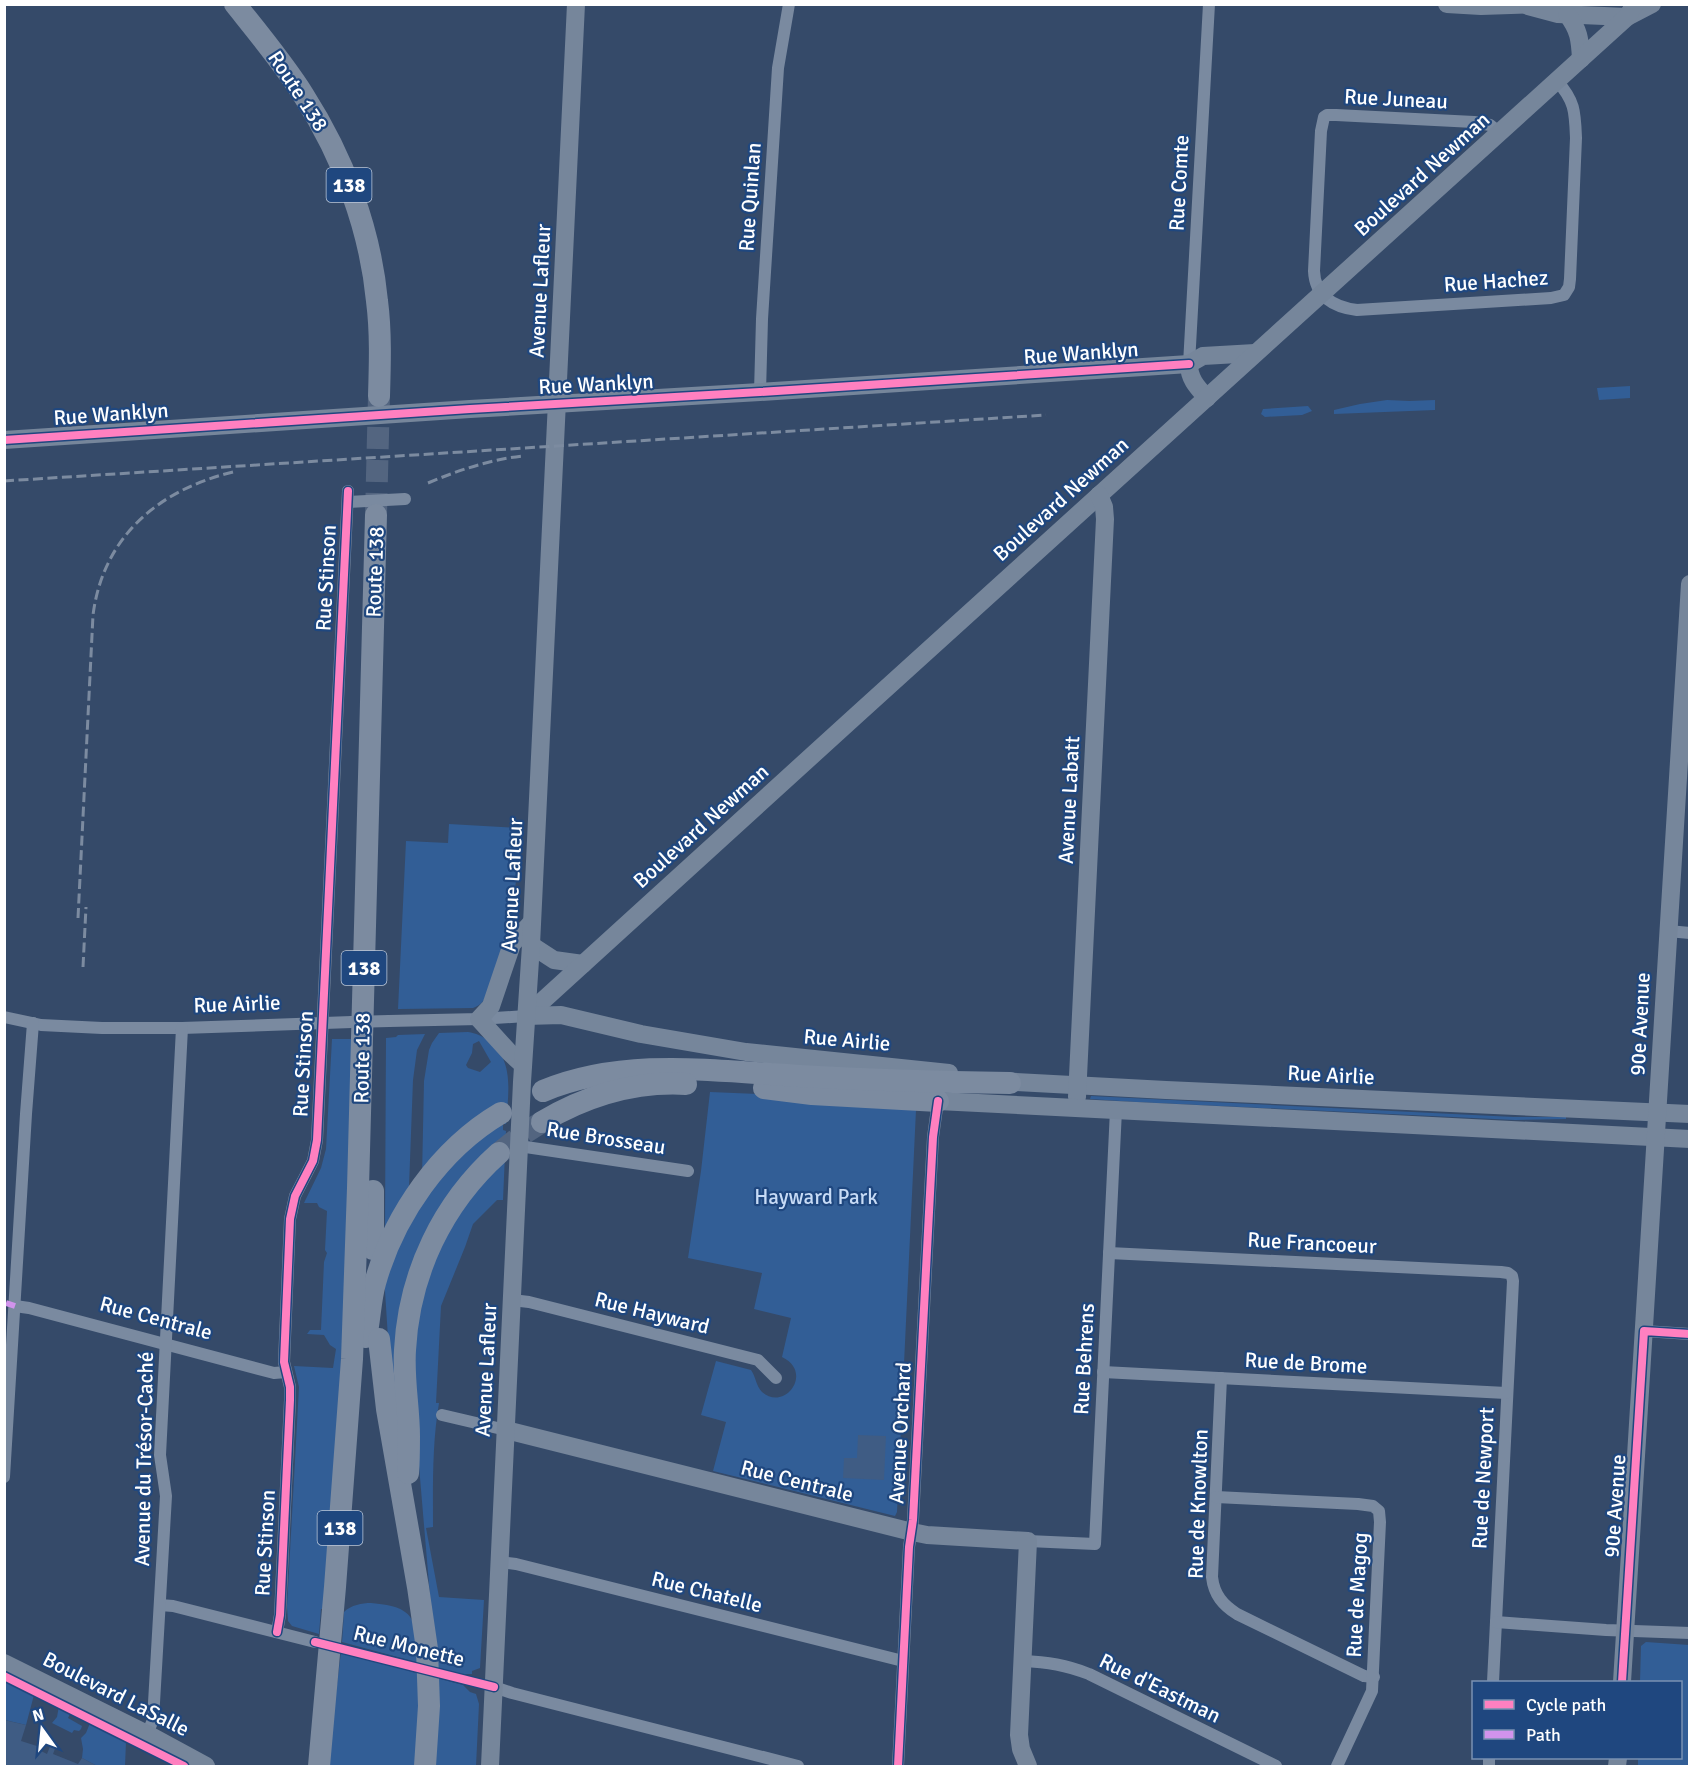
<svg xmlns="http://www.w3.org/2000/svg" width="1694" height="1771" font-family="Signika,sans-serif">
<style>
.green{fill:#325e96;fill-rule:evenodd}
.water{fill:#3f5c84}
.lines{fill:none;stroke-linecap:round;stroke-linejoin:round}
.highway-tunnel{stroke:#536580;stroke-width:22;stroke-dasharray:22 11;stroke-linecap:butt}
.street{stroke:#7a8aa0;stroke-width:12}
.secondary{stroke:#76869b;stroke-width:18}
.highway{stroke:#7c8ba0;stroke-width:22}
.rail{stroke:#7c8ba0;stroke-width:3;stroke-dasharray:10 4.5;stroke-linecap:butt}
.street-bridge{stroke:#7a8aa0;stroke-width:12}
.quiet{stroke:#d193ec;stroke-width:6;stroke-dasharray:12 6;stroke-linecap:butt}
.cycleway-casing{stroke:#1f477f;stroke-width:11}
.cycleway{stroke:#ff80c0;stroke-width:8}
.labels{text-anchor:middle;stroke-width:4.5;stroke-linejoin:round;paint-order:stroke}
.shield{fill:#1f477f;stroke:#bcc8d9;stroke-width:1.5}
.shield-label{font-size:20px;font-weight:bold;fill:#fff}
.street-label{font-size:21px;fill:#fff;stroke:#1f477f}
.park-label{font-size:21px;fill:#c7dbf6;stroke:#1f477f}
</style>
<rect width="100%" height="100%" fill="#354a69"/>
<g class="green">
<polygon points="1630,386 1630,398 1599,400 1597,388"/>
<polygon points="1387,400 1409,401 1435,400 1435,410 1334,414 1334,410 1360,404"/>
<polygon points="1308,406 1312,411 1302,415 1265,417 1261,414 1263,409"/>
<path d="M449 824 521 828C519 875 511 920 497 965 492 980 490 1003 473 1008L398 1009 406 841 448 843Z"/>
<path d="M468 1032C476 1033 482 1036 489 1041 515 1061 508 1095 506 1124H503V1130L506 1131 503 1200H497L473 1224 465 1247 441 1306 436 1403H439C432 1444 433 1486 433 1527L426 1528 439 1597 484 1600 480 1668 472 1671V1674H461L436 1667 411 1371C407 1288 441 1221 498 1162L499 1147C486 1155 476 1167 466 1179 428 1224 403 1282 399 1342 397 1372 402 1403 404 1434L402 1435 400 1433 398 1422 389 1354 384 1275 401 1233 421 1197 457 1156 485 1131 501 1120V1107L475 1124 453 1143 422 1177 424 1081 429 1050 432 1043 439 1033ZM479 1041 491 1062 480 1072 468 1068 466 1065 472 1053 473 1044Z"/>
<polygon points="425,1034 417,1050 413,1080 409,1187 382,1243 385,1225 386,1038 396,1037 398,1035"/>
<polygon points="332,1039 352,1039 345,1305 326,1609 321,1609 319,1634 292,1626 288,1621 287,1607 299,1387 294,1366 333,1368 336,1349 330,1345 324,1335 307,1334 310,1330 321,1330 324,1262 327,1253 325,1250 327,1211 319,1207 317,1203 304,1203 321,1168 326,1149"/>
<path d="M710 1092 780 1095 916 1110 897 1512 895 1516 713 1471 726 1422 701 1415 716 1361 751 1370C756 1377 756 1386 762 1392 785 1412 814 1372 782 1357L791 1318 754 1309 762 1273 688 1258 701 1171Z"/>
<polygon points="1091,1096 1514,1117 1566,1117 1566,1119 1515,1120 1136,1102 1090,1099"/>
<path d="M371 1603C420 1607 414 1622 420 1663L342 1642 344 1612C351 1605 362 1603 371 1603Z"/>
<polygon points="1646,1642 1689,1645 1689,1766 1638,1766 1638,1758 1680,1758 1680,1682 1640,1682 1641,1646"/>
<polygon points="341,1652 420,1674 416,1766 327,1766"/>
<polygon points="437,1678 463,1685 470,1692 476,1694 479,1704 476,1766 433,1766"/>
<polygon points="4,1679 34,1695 26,1725 5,1720"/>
<polygon points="59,1706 71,1712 68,1718 82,1726 81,1729 79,1731 74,1730 72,1733 52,1723 57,1717"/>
<polygon points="90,1723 126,1741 125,1766 97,1766 82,1758 83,1749 81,1738 86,1733"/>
</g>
<g class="water">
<polygon points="858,1435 886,1436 884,1480 843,1478 844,1458 857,1458"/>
<polygon points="4,1720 26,1725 21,1741 40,1747 39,1750 47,1754 51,1744 56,1746 53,1754 78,1764 82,1758 97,1766 5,1766"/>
</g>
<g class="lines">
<g class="highway-tunnel">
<polyline points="376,515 379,396"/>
<polyline points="499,1153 523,1134 542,1122"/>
</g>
<g class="street">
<path d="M1500 133 1490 125 1474 122 1336 115H1327L1324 117 1321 131 1314 271C1315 296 1333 307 1357 310L1551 298 1564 295 1569 287 1570 279 1576 138C1575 112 1575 101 1557 81"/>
<polyline points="1189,364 1209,4"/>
<polyline points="760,392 762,319 778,68 789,4"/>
<polyline points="348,502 405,499"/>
<polyline points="1668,931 1690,933"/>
<polyline points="4,1017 41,1025 102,1028 182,1028 352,1022"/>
<polyline points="389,1021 479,1019 526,1016"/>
<polyline points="519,1146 688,1171"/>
<polyline points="1109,1253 1501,1272 1508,1273 1512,1276 1513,1281 1493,1682"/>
<polyline points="512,1300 529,1302 758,1360 776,1378"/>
<polyline points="15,1306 29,1308 274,1373 286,1372"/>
<polyline points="1644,1331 1690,1334"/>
<polyline points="1103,1372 1506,1393"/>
<path d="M1221 1378 1212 1577C1214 1595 1223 1605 1237 1614L1364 1676 1374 1677"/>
<polyline points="442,1415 506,1430"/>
<polyline points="4,1477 26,1114 33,1023"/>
<polyline points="1216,1497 1358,1504 1373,1506 1379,1511 1380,1522 1372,1691 1337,1766"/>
<polyline points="1028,1541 1095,1544 1116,1110"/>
<polyline points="500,1562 516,1564 903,1661"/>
<polyline points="160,1605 173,1606 315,1642"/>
<polyline points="1496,1622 1606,1630 1690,1633"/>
<polyline points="277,1632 280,1615 290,1400 290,1387 284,1362 290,1219 295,1196 313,1161 317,1140 348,491"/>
<path d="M1022 1661C1048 1662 1066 1665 1089 1674L1276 1766"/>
<polyline points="494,1687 512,1693 798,1766"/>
<polyline points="147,1734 153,1720 166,1496 160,1455 182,1028"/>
<polyline points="898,1766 909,1547 913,1520 929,1212 933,1137 938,1101"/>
<polyline points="1489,1766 1489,1758"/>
</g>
<g class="secondary">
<polyline points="1447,4 1481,6 1537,4"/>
<polyline points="1528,6 1558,14 1627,17 1652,4"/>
<path d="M1567 14C1579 30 1580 39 1581 59"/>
<path d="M1189 364C1189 379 1197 387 1207 398"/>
<polyline points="4,440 470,409 760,392 1189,364 1203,356 1255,353"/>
<polyline points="531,945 554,960 583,964"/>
<path d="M526 1016C892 682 1259 350 1627 17L1635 4"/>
<polyline points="526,1016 561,1015 641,1034 746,1052 949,1073"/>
<polyline points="523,1065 510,1053 479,1019 491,1006 512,944 532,922"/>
<polyline points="997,1081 1166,1090 1690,1114"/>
<polyline points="1077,1097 1105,519 1104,507 1099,495"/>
<polyline points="938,1101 1690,1139"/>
<polyline points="506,1430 912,1532 927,1535 1028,1541 1019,1735 1021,1749 1028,1766"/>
<polyline points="4,1663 147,1734 206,1766"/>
<polyline points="1622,1682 1690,584"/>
<polyline points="490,1766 522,1082 531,945 576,4"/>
<polyline points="1617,1766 1618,1758"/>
</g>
<g class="highway">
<path d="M235 4C259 34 284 64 304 96 343 157 370 228 377 301 381 332 380 364 379 396"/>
<polyline points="764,1088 812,1094 938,1101"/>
<path d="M543 1091C625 1057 714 1071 800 1076 870 1080 940 1082 1010 1083"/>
<path d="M542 1122C586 1096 634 1081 686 1084"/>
<polyline points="373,1249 373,1191"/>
<path d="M366 1337C370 1319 370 1301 375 1283 394 1215 440 1149 501 1113"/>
<polyline points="379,1339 387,1409 418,1587 427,1649 429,1706 425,1766"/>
<path d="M408 1473C409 1461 409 1449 409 1436 409 1408 403 1379 405 1350 409 1274 442 1204 499 1153"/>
<polyline points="319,1766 335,1587 352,1359 358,1188 376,515"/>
</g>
<g class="rail">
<polyline points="4,481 1046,415"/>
<path d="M428 483C459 470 489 460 522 456"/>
<path d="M78 918 93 615C103 537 158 490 233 472"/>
<polyline points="83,967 86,907"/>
</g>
<polyline class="street-bridge" points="352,1022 389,1021"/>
<polyline class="quiet" points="6,1303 15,1306"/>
<g class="cycleway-casing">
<g id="cycleway">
<polyline points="4,440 470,409 760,392 1189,364"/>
<polyline points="277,1632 280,1615 290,1400 290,1387 284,1362 290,1219 295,1196 313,1161 317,1140 348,491"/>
<polyline points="315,1642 494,1687"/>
<polyline points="4,1676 184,1766"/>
<polyline points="1622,1682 1644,1331 1690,1334"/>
<polyline points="898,1766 909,1547 913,1520 929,1212 933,1137 938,1101"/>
</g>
</g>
<use href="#cycleway" class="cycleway"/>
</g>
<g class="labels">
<g class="shield">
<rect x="326.5" y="168" width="45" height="34" rx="4.5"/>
<rect x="341.5" y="951" width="45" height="34" rx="4.5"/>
<rect x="317.5" y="1511" width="45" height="34" rx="4.5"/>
</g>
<g class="shield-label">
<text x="349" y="192">138</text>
<text x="364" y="975">138</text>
<text x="340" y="1535">138</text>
</g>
<g class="street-label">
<text transform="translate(298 91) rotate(57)" y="7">Route 138</text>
<text transform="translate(1396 99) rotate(3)" y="7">Rue Juneau</text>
<text transform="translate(1422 174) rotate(-42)" y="7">Boulevard Newman</text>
<text transform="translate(1179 183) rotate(-87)" y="7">Rue Comte</text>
<text transform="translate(750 197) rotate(-86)" y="7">Rue Quinlan</text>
<text transform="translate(1496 281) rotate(-4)" y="7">Rue Hachez</text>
<text transform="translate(540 291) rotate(-87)" y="7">Avenue Lafleur</text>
<text transform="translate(1081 353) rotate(-4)" y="7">Rue Wanklyn</text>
<text transform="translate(596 384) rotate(-3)" y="7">Rue Wanklyn</text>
<text transform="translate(111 414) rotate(-4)" y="7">Rue Wanklyn</text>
<text transform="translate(1061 499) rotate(-42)" y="7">Boulevard Newman</text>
<text transform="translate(375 572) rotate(-88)" y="7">Route 138</text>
<text transform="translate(326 578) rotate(-87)" y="7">Rue Stinson</text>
<text transform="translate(1069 800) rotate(-87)" y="7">Avenue Labatt</text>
<text transform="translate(701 826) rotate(-42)" y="7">Boulevard Newman</text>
<text transform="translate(512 885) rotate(-87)" y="7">Avenue Lafleur</text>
<text transform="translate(237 1004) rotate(-2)" y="7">Rue Airlie</text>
<text transform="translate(1640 1024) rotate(-87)" y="7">90e Avenue</text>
<text transform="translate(847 1040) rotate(5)" y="7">Rue Airlie</text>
<text transform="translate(362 1058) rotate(-89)" y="7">Route 138</text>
<text transform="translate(303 1064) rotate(-87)" y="7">Rue Stinson</text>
<text transform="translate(1331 1075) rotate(3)" y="7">Rue Airlie</text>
<text transform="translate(606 1138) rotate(9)" y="7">Rue Brosseau</text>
<text transform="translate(1312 1243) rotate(3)" y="7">Rue Francoeur</text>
<text transform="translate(652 1313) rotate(14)" y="7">Rue Hayward</text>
<text transform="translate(156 1318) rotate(15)" y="7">Rue Centrale</text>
<text transform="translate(1084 1359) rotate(-87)" y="7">Rue Behrens</text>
<text transform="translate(1306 1363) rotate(3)" y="7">Rue de Brome</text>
<text transform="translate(486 1370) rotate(-87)" y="7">Avenue Lafleur</text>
<text transform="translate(900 1433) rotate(-87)" y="7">Avenue Orchard</text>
<text transform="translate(144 1459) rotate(-89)" y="7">Avenue du Trésor-Caché</text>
<text transform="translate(1483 1478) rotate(-87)" y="7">Rue de Newport</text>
<text transform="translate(797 1481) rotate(14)" y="7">Rue Centrale</text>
<text transform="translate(1198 1504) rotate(-88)" y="7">Rue de Knowlton</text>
<text transform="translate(1615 1506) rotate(-86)" y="7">90e Avenue</text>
<text transform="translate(265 1543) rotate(-87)" y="7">Rue Stinson</text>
<text transform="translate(707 1592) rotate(14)" y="7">Rue Chatelle</text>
<text transform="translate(1357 1595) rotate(-87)" y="7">Rue de Magog</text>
<text transform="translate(409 1646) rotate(14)" y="7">Rue Monette</text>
<text transform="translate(1160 1688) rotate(26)" y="7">Rue d'Eastman</text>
<text transform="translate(116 1694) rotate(27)" y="7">Boulevard LaSalle</text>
</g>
<g class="park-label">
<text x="816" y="1204">Hayward Park</text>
</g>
</g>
<rect width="1694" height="1771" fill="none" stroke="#ffffff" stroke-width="12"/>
<rect x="1472" y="1681" width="210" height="78" fill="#1f477f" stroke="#7991b2" stroke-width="1.5"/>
<rect x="1484" y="1700" width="30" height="9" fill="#ff80c0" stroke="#7991b2" stroke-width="1.5"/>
<text x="1526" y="1711" font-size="18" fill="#ffffff">Cycle path</text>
<rect x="1484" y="1730" width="30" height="9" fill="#d193ec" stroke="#7991b2" stroke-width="1.5"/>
<text x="1526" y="1741" font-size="18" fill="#ffffff">Path</text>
<g transform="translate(42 1729) rotate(345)" stroke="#1f477f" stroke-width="4.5" paint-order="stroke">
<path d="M0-4.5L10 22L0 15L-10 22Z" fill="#ffffff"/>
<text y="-9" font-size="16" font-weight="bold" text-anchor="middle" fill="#ffffff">N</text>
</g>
</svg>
